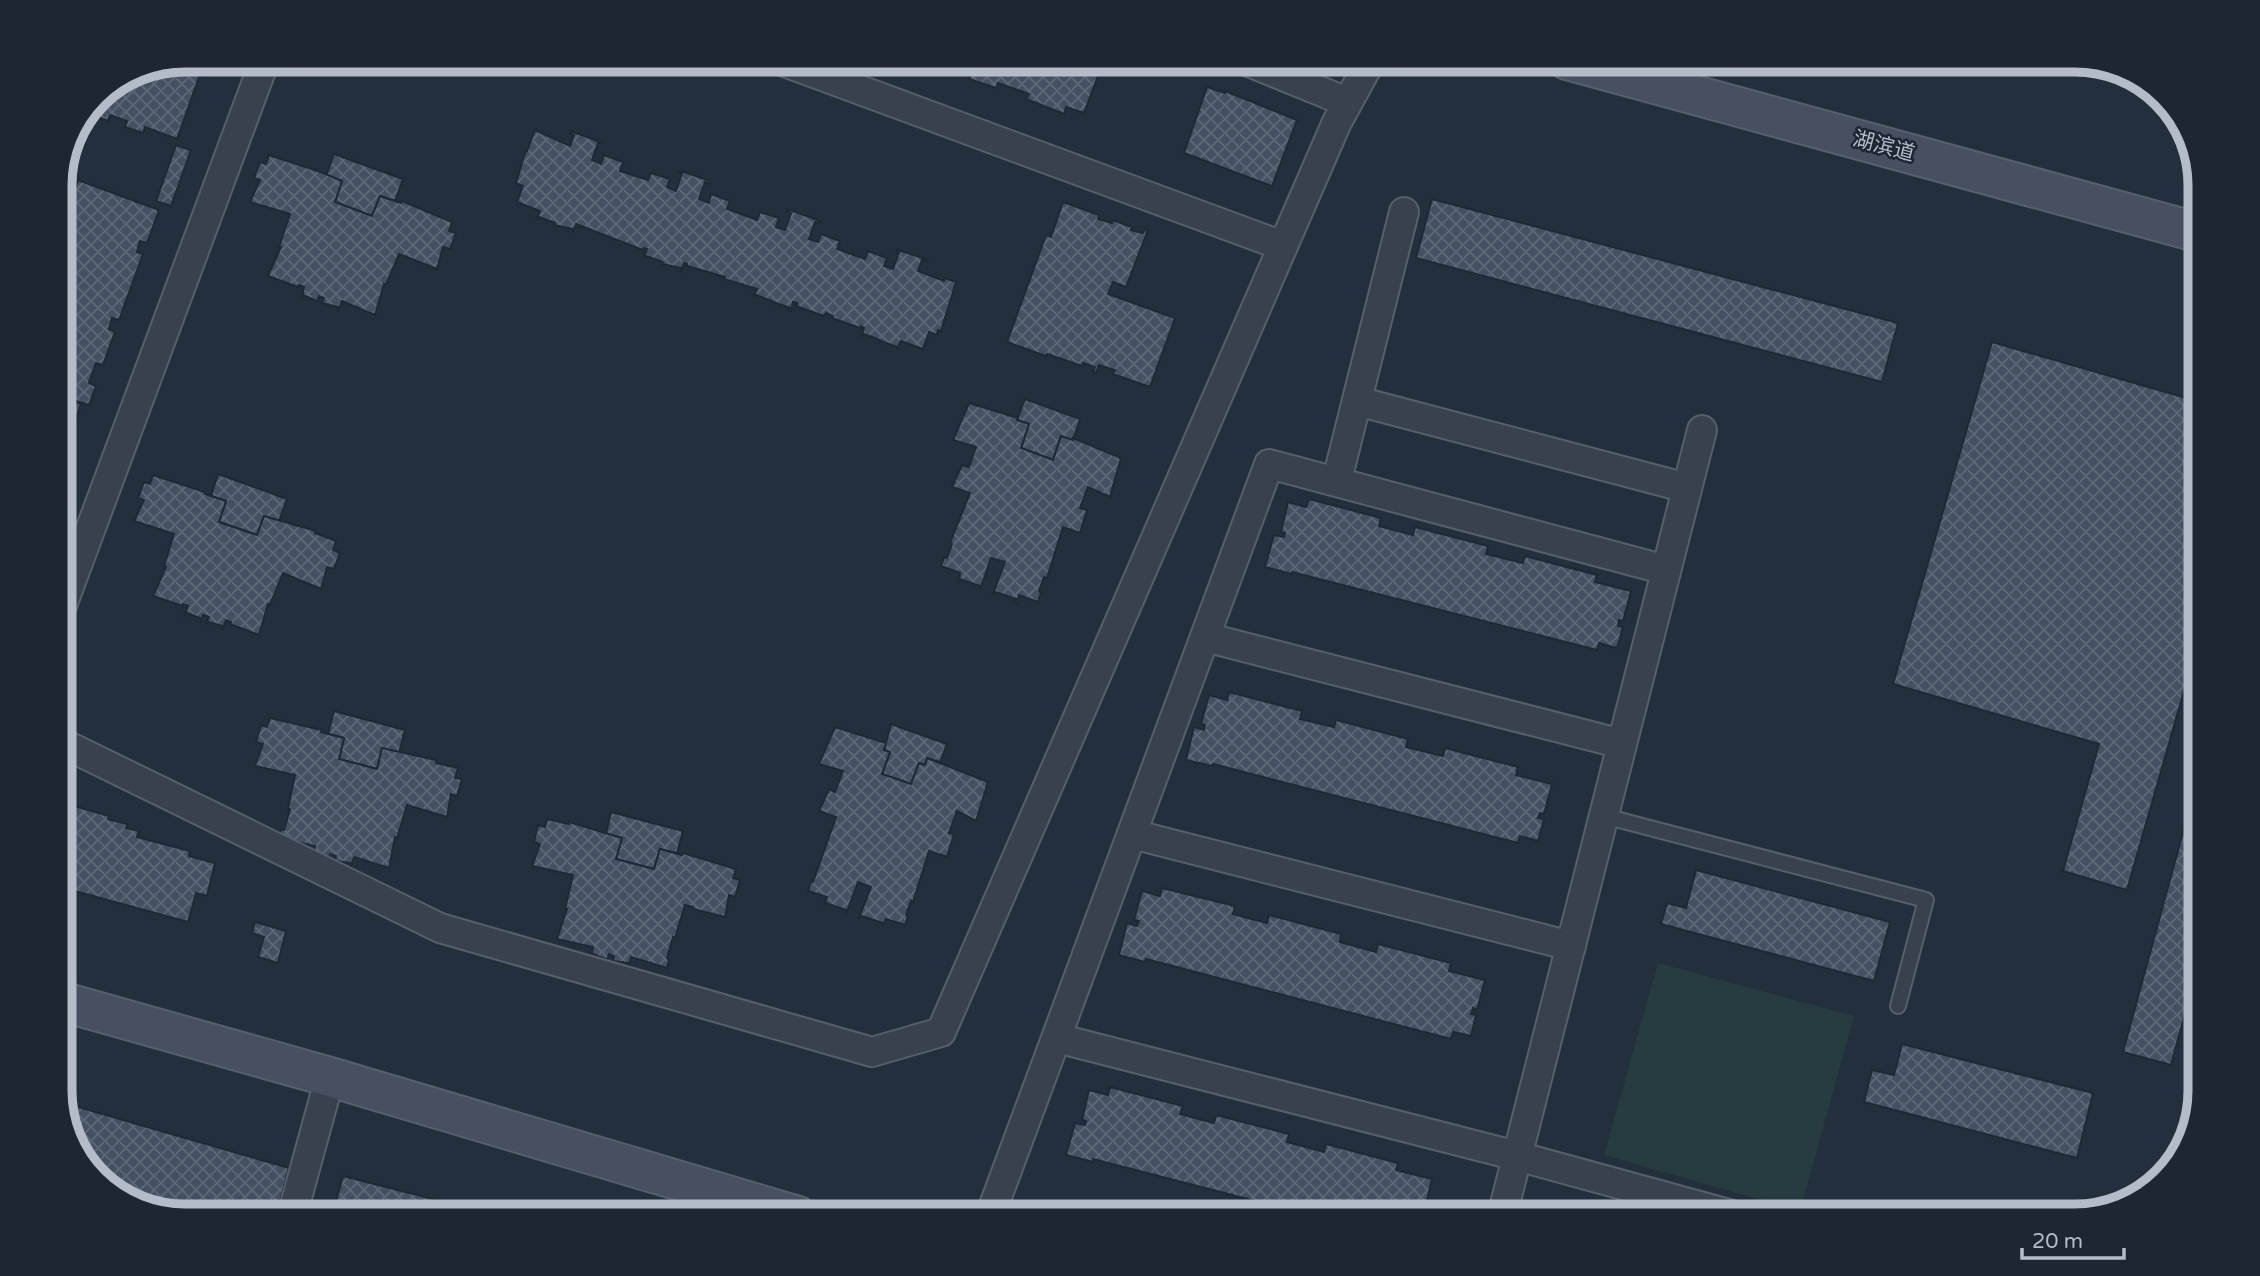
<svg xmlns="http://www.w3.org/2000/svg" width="2260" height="1276" font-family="'Varela Round','Noto Sans SC',sans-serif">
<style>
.garden{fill:#263c3f}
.building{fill:url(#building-cross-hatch);stroke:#1f2835;stroke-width:2}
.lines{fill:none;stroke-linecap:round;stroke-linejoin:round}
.lane-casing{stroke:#565f6c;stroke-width:18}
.street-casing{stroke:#565f6c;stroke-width:32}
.secondary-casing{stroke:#565f6c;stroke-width:42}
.lane{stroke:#38414e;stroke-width:14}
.street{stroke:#38414e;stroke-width:28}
.secondary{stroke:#465061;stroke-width:38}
.labels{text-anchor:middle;stroke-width:5;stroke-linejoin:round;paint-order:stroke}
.street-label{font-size:21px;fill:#b4bcc9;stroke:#1d2633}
.rim{fill:none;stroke:#b4bcc9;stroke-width:9}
</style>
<defs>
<pattern id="building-cross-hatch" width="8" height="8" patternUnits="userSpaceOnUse" patternTransform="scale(1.75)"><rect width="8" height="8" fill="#455162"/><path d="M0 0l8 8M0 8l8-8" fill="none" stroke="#5d6877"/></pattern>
</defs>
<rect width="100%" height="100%" fill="#242f3e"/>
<polygon class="garden" points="1658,963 1854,1016 1800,1211 1604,1155"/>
<g class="building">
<polygon points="181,60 203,66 177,139 145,127 143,133 125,127 127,121 110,115 108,121 89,114 97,96 137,69 173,62 180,64"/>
<polygon points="916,60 1104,60 1084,113 1066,107 1064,114 1026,99 1029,94 998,83 996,88 969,79 972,73 941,61 939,68"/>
<polygon points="1207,87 1225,93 1225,91 1297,120 1272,186 1184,153"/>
<polygon points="535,130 570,146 574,135 570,133 571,131 603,143 598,143 592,160 601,164 604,155 623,162 620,171 648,180 651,173 670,179 667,187 676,191 682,173 678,172 679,170 710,181 710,184 705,182 699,199 709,203 711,194 730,201 727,209 757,220 760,212 779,218 776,227 785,230 791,213 787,211 788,209 820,221 819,223 815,222 809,239 818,242 821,234 840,241 837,249 865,259 868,251 887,258 884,266 893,269 899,252 896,249 928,260 927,262 922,260 918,271 944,281 945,278 956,282 941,331 938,330 937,335 929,332 923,349 901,341 897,349 897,347 881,341 879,342 880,340 864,334 861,337 864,328 861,326 860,328 832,318 833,316 826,313 824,316 796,306 797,303 793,302 791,311 788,310 790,308 774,302 771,304 772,301 756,295 753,298 757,289 724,279 725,277 687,266 687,264 684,263 681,272 681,268 662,264 663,262 646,256 644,258 647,249 644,248 643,250 576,224 573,232 573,229 554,225 555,223 539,217 536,220 540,211 517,202 523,186 516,183 526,150 527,151"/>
<polygon points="176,145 191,150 171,206 156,201"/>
<polygon points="334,154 403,179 395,201 380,196 372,216 335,202 342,181 326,176"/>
<polygon points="269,155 321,172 342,181 335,202 372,216 380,196 401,203 402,201 452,222 449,231 456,233 450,249 443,247 437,269 399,254 386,285 384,284 375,315 342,301 338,311 338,307 322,303 324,298 319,296 317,301 303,295 302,298 304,287 299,285 298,287 268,276 281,247 279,247 290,214 250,202 260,180 254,178 260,162 266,164"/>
<polygon points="78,180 159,210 147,243 140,241 138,248 137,252 143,254 119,320 112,318 109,329 115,332 103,365 96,363 90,379 89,383 96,386 89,405 60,396 60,357 62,352 60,351 60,229 61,225 68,228 72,217 66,214"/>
<polygon points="1432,199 1898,323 1882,382 1416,258"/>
<polygon points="1063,202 1099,215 1098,219 1112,223 1113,220 1132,227 1131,230 1143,233 1145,229 1148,230 1126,287 1113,282 1108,294 1175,318 1150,387 1113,374 1115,370 1099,365 1096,373 1093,372 1095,367 1083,363 1082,366 1047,354 1046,356 1007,342 1046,235 1051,237"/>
<polygon points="1992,342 2200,402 2200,635 2127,890 2063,871 2099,744 1893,684"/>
<polygon points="60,396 81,404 60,464"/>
<polygon points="1025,399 1080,419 1073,440 1061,436 1053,460 1021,448 1029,424 1017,420"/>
<polygon points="969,403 1018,418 1017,420 1029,424 1021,448 1053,460 1061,436 1073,440 1073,438 1121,458 1110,497 1088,487 1080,508 1087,510 1080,533 1063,527 1047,578 1044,577 1039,591 1041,593 1038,602 1019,595 1017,603 1014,602 1016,599 996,592 993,594 1005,562 991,558 980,590 980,586 960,579 959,582 960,573 941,566 944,557 947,558 952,544 950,543 970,493 952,487 962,465 969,467 976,447 953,440"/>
<polygon points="218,474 287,499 279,521 264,516 257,535 219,522 226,501 211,496"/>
<polygon points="153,475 205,492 205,494 226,501 219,522 257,535 264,516 316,531 315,533 336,541 333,550 340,553 334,569 327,567 321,589 283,573 270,605 268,604 259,635 230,624 231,622 226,620 222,630 222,626 209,622 206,623 209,617 203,615 201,621 200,618 187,613 184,617 188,606 183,604 183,606 153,596 166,567 164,566 174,534 134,521 144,500 138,498 144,482 150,484"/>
<polygon points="1309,499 1381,518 1379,526 1413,535 1415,527 1488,546 1486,554 1523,563 1525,556 1597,575 1595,582 1631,591 1623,621 1619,620 1618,626 1623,627 1617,648 1599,643 1597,650 1292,572 1292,574 1265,567 1274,535 1284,537 1285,533 1281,532 1288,502 1306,507"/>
<polygon points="1229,692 1302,711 1300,719 1334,727 1336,720 1408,739 1406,747 1443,756 1445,748 1518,767 1516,775 1552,784 1544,814 1540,813 1538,818 1544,819 1538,841 1520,836 1518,843 1213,764 1212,766 1186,760 1194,727 1204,730 1205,725 1201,724 1209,695 1227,700"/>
<polygon points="334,711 405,730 399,753 382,748 377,769 339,759 344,738 328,734"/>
<polygon points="270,718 322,730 321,732 344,738 339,759 377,769 382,748 436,760 436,763 458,768 455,778 462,779 457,796 451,794 447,817 407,805 397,838 395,837 389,868 354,857 351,867 350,863 335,861 336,856 330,854 329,859 315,854 313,856 315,846 279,838 281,829 284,830 290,809 288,808 295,775 255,766 263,744 256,742 261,725 267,727"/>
<polygon points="891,724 947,744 940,762 927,758 925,765 919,763 911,784 882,774 890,752 884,750"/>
<polygon points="835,727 886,743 884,750 890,752 882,774 911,784 919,763 925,765 927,758 988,782 976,821 957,811 949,833 954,834 947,857 929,851 913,902 911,901 906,915 908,916 905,925 886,919 883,926 883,923 862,916 859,918 871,887 858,882 846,914 846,910 826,903 824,906 827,897 808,891 811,881 813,882 836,817 819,811 829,789 835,792 843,771 819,764"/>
<polygon points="2200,770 2200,959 2171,1065 2123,1052"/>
<polygon points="60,802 109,816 108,819 127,824 126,828 139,831 137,837 190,851 189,856 215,863 207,896 196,893 188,922 60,887"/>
<polygon points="611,812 683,831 677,853 660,849 654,869 616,859 622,838 606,834"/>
<polygon points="547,819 569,824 569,822 622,838 616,859 654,869 660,849 682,855 683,853 736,869 733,878 740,880 735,897 729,895 725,917 693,909 693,907 685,905 675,938 673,937 667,958 669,959 667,968 631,957 629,967 628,963 613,961 614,956 609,954 607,960 593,954 591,957 593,947 557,939 567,909 565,909 573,875 532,866 540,844 534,842 538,825 545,827"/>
<polygon points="1696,870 1890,922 1874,981 1661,924 1667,903 1686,908"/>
<polygon points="1162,888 1235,906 1233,914 1267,923 1269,915 1341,934 1340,942 1376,952 1378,944 1451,963 1449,971 1485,980 1477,1010 1473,1008 1471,1014 1476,1015 1471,1036 1453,1032 1451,1039 1146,959 1145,962 1119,955 1127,923 1137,926 1139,921 1134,920 1142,891 1160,896"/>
<polygon points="255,922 286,931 278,963 258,957 264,937 252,933"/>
<polygon points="1902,1044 2093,1093 2077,1158 1864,1102 1872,1070 1894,1075"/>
<polygon points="1110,1087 1183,1106 1180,1114 1214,1123 1216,1115 1289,1134 1287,1142 1324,1152 1326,1144 1398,1163 1396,1170 1432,1179 1425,1209 1420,1208 1419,1214 1423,1216 1313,1216 1093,1159 1093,1162 1066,1155 1075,1123 1085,1125 1086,1121 1082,1120 1089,1090 1108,1095"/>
<polygon points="61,1102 289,1168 276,1216 187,1216 182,1211 115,1192 77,1154"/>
<polygon points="343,1176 499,1216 332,1216"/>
</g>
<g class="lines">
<g class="lane-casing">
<polyline id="lane" points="1604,816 1926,900 1898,1006"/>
</g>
<g class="street-casing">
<g id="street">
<polyline points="779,60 1283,246"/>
<polyline points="1244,60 1347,102"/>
<polyline points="1357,401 1687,488"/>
<polyline points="1337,480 1404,212"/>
<polyline points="60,611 265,60"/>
<polyline points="1205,637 1622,744"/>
<polyline points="60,742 440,928 872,1052 941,1032 1337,122 1371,60"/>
<polyline points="1132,834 1571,946"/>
<polyline points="1057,1038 1517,1156 1736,1216"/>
<polyline points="292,1216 330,1077"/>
<polyline points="990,1216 1269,464 1666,570"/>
<polyline points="1502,1216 1702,430"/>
</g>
</g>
<g class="secondary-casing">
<g id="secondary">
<polyline points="1567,60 2200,233"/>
<polyline points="60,1001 330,1077 798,1216"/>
</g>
</g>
<use href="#lane" class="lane"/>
<use href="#street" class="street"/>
<use href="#secondary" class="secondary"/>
</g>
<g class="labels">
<g class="street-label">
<text transform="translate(1884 146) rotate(15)" y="7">湖滨道</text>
</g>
</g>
<path d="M0 0H2260V1276H0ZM185 72H2075A113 113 0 0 1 2188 185V1091A113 113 0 0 1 2075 1204H185A113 113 0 0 1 72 1091V185A113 113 0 0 1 185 72Z" fill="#1d2633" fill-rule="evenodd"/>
<path class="rim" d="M185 72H2075A113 113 0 0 1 2188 185V1091A113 113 0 0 1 2075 1204H185A113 113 0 0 1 72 1091V185A113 113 0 0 1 185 72Z"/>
<path d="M2022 1248v10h102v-10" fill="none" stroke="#b4bcc9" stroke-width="3.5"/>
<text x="2032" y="1248" font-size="21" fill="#b4bcc9" stroke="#1d2633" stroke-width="5" paint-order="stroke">20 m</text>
</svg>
